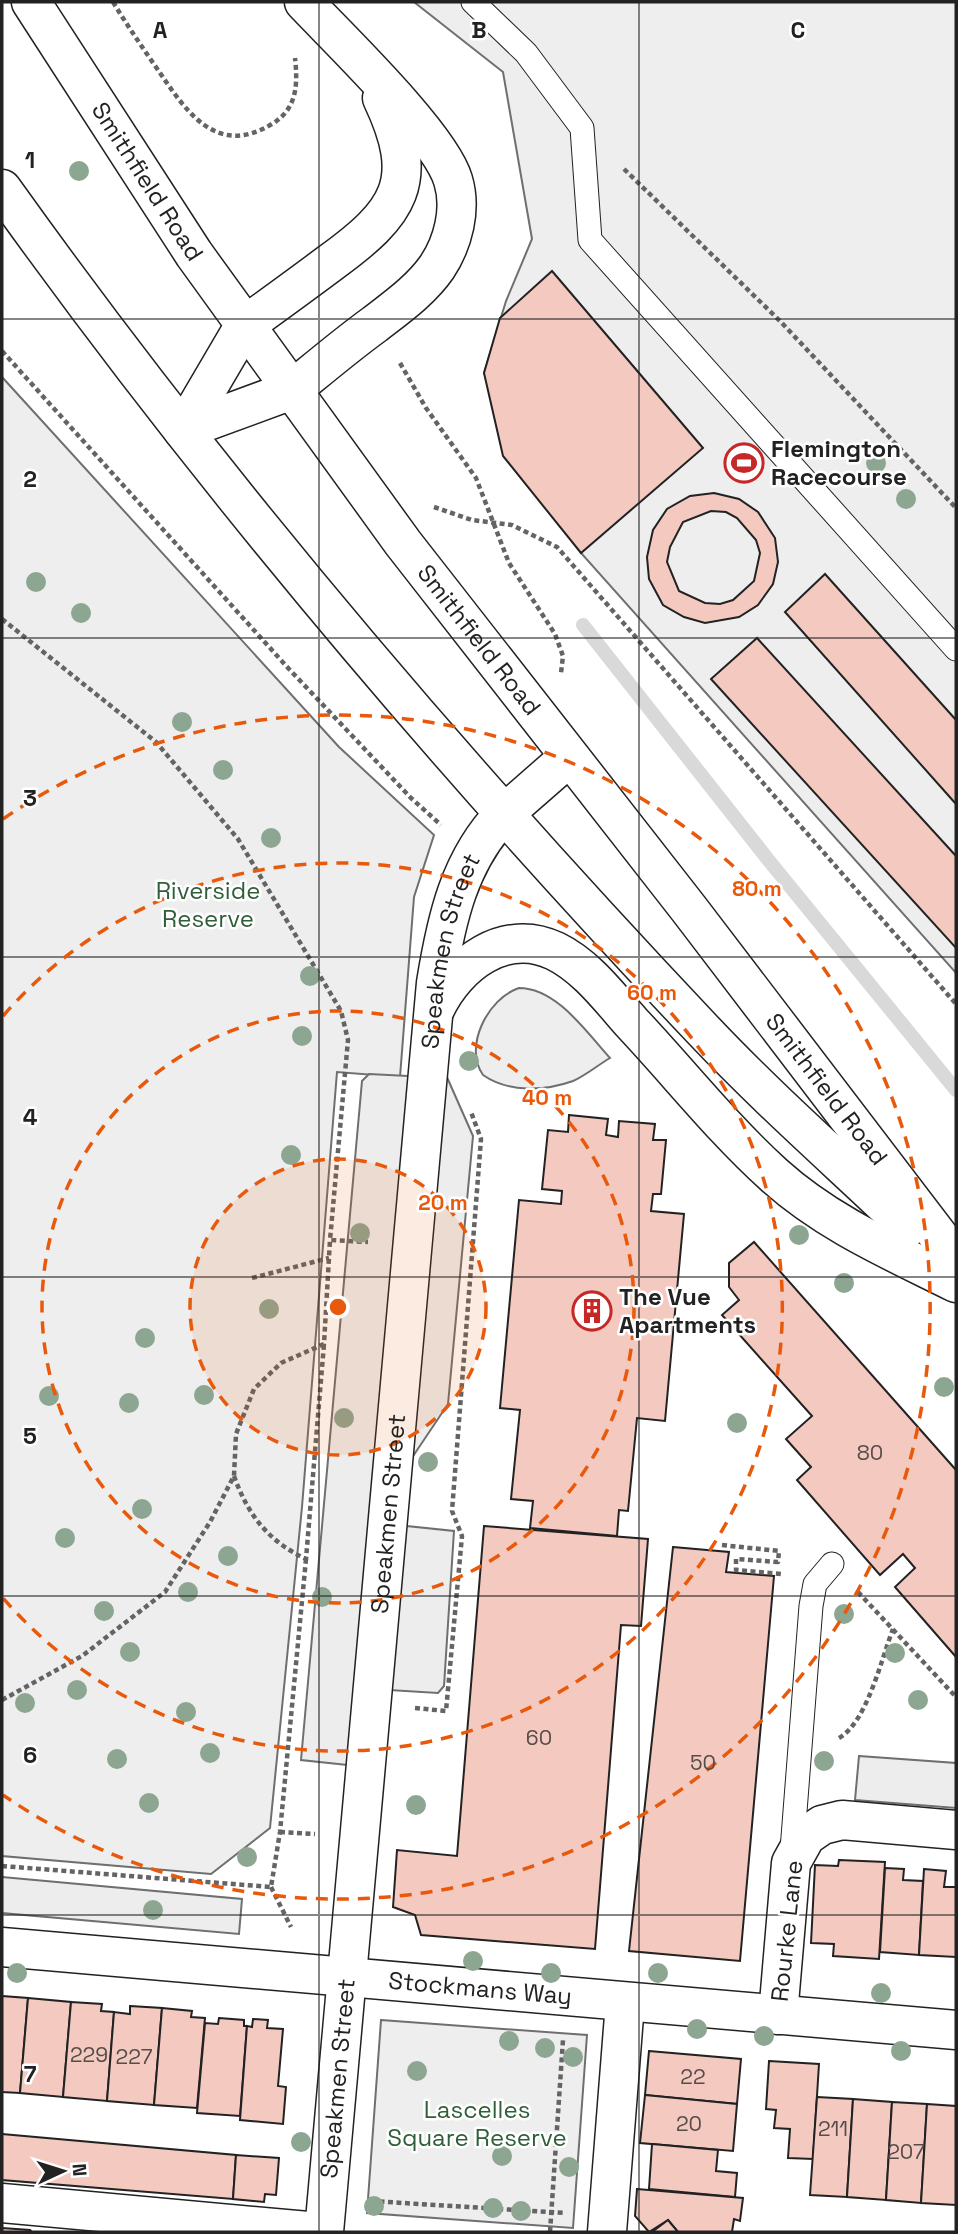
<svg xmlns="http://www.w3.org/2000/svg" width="958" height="2234" font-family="'Space Grotesk',sans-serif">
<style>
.green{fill:#eee;stroke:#6f6f6f;stroke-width:2}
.parking{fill:#ededed;stroke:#6f6f6f;stroke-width:2}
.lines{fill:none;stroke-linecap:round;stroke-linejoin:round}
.stream{stroke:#d9d9d9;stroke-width:14}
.building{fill:#f3c9c0;stroke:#222;stroke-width:2;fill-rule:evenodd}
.lane-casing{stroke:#222;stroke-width:25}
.street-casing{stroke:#222;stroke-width:41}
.highway-casing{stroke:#222;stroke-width:41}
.path{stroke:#646464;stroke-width:4.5;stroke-dasharray:5 3.5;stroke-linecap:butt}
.lane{stroke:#fff;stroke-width:23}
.street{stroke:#fff;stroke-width:38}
.highway{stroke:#fff;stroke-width:38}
.tree{fill:#8da692}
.grid{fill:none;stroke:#222;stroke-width:2;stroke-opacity:0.55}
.ring{fill:none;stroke:#e8590c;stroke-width:3.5;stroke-dasharray:12 9}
.labels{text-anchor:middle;stroke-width:5;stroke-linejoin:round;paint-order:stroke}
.number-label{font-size:21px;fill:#564c4a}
.street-label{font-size:24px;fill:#222;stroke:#fff}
.poi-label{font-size:24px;font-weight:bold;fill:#222;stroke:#fff;text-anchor:start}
.park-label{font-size:24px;fill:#2f5e38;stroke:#fff}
.grid-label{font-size:23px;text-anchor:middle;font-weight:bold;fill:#222;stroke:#fff;stroke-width:5;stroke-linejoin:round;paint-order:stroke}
.centre{fill:#e8590c;stroke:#fff;stroke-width:3.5}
.ring-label{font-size:21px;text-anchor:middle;font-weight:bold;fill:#e8590c;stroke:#fff;stroke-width:5;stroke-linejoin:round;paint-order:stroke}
</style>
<rect width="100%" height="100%" fill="#fff"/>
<g class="green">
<polygon points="414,2 956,2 956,973 581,553 484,373 506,301 532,239 503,72"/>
<polygon points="2,377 339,747 434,835 414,897 400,1077 337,1072 302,1507 270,1828 211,1874 2,1856"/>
<path d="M519 988C557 988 587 1033 610 1058 598 1065 585 1076 573 1081 545 1091 509 1093 483 1075 463 1047 488 998 519 988Z"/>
<polygon points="381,2020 587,2035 573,2228 367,2213"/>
</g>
<g class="parking">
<polygon points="431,1041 473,1136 448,1404 391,1489 388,1524 454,1531 444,1686 438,1693 373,1689 366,1767 301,1760 362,1081 369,1074 427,1077"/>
<polygon points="859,1756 956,1763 956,1808 855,1800"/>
<polygon points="2,1877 242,1899 239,1934 2,1913"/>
</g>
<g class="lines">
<polyline class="stream" points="583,625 770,862 956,1090"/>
</g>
<g class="building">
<polygon points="552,271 703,448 581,553 503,456 484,373 500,318"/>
<path d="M714 493 739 499 758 512 775 538 778 562 773 584 758 605 739 617 705 623 684 617 663 605 649 579 647 557 653 530 667 509 690 496ZM711 511 726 512 737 518 756 540 760 553 754 581 733 600 720 604 705 603 679 591 667 562 670 547 683 522Z"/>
<polygon points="825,574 956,720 956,804 785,612"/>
<polygon points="757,638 956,856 956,948 711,679"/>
<polygon points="569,1115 608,1119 606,1135 618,1137 619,1121 655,1124 653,1140 666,1140 661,1194 653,1194 651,1211 684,1214 665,1421 637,1418 628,1511 619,1510 617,1536 530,1528 533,1501 511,1499 520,1410 500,1408 519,1200 561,1204 562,1191 542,1189 548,1130 568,1132"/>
<polygon points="754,1242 956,1470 956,1657 895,1587 915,1568 903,1554 880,1575 797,1480 811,1467 786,1439 812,1416 722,1315 739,1300 729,1287 729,1263"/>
<polygon points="484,1526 648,1539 641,1626 621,1625 595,1949 421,1935 415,1915 393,1907 397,1850 457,1856"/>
<polygon points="673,1547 729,1552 726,1572 774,1576 740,1961 629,1951"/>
<polygon points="839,1860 885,1862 879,1959 833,1956 834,1944 811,1943 815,1865 838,1866"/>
<polygon points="885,1868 904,1869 903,1880 923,1881 919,1955 880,1952"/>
<polygon points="924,1869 946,1871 944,1887 956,1887 956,1957 919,1955"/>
<polygon points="2,1996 28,1998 20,2093 2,2092"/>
<polygon points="28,1998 71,2002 63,2097 20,2093"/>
<polygon points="71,2002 102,2004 101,2011 114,2012 107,2101 63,2097"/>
<polygon points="130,2006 162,2008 154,2105 107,2101 114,2012 130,2014"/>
<polygon points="162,2008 192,2011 191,2017 205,2018 197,2108 154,2105"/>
<polygon points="219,2018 244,2020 244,2026 247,2026 240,2116 197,2113 205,2023 218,2024"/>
<polygon points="253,2019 268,2020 267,2028 283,2029 278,2086 286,2087 283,2124 240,2120 247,2026 252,2027"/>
<polygon points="649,2051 741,2059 737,2104 645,2095"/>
<polygon points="769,2061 819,2064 813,2159 788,2158 790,2129 774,2128 776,2110 766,2109"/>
<polygon points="645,2095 737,2104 733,2151 640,2143"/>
<polygon points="817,2097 853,2099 847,2197 810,2195"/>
<polygon points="853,2099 892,2102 886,2200 847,2197"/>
<polygon points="892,2102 927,2104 921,2203 886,2200"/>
<polygon points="927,2104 956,2106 956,2205 921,2203"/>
<polygon points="2,2134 236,2155 233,2199 2,2180"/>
<polygon points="652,2144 718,2150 716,2171 737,2173 735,2197 649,2189"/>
<polygon points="236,2155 279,2158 276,2195 265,2194 264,2202 233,2199"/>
<polygon points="637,2189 743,2198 740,2221 734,2219 732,2232 678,2232 668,2220 649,2232 635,2216"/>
<polygon points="668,2220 678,2232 652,2232"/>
<polygon points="2,2228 30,2230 32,2232 2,2232"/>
</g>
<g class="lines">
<g class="lane-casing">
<g id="lane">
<polyline points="473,2 526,53 582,128 590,240 956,649"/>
<polyline points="792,1850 811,1606 815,1584 832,1564"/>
</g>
</g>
<g class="street-casing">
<g id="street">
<path d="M244 326C273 305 302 284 330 263 399 213 422 182 382 98"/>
<path d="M292 390C319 368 346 345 375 324 397 307 421 290 437 267 453 243 462 209 453 180 440 136 339 39 304 2"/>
<path d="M435 1009C456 964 505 927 555 951 586 966 609 997 632 1023 679 1073 723 1129 774 1175 827 1223 892 1251 956 1283"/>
<path id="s1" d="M2 1947 956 2030"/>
<polyline points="778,2015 791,1863 806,1836 822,1825 842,1820 956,1830"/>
<polyline points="2,2203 319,2232"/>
<path id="s2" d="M324 2232 436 983C446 921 459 859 505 813"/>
<polyline points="607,2232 625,2003"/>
</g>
</g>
<g class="highway-casing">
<g id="highway">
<path id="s3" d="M31 2 194 254 403 543 689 909 956 1259"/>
<path d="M2 189C212 483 454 767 703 1030 768 1099 840 1162 908 1227"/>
<polyline points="183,430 244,326"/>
<polyline points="183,430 292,390"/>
<polyline points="505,813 568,758"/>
</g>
</g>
<g class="path">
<path d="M113 2C127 25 142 47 158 70 186 111 216 158 272 124 297 109 298 85 295 58"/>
<polyline points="624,169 780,321 956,508"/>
<polyline points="2,351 289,669 411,798 441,825"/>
<polyline points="400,363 426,408 476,478 509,563 555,634 563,656 561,673"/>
<polyline points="434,507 472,520 512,525 557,547 956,1004"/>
<polyline points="2,619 156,742 238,839 341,1011 348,1040 330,1240 368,1242"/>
<polyline points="252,1278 329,1258"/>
<path d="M234 1476C248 1515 268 1541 306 1559L324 1344"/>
<polyline points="722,1545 779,1551 778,1562 736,1559 736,1570 781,1574"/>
<polyline points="858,1592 956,1697"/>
<polyline points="2,1700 82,1656 165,1592 210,1522 234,1476 236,1434 254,1389 281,1363 324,1344 330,1240"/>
<polyline points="415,1708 446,1711 462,1536 452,1511 481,1139 471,1112"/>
<path d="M839 1738C867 1722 881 1660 893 1629"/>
<polyline points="280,1832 315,1834"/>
<polyline points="2,1866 271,1887 280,1832 306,1559"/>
<polyline points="271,1887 291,1927"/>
<polyline points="371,2201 565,2213"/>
<polyline points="550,2232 563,2040"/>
</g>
<use href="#lane" class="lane"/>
<use href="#street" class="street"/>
<use href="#highway" class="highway"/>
</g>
<g class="tree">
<circle cx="79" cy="171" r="10"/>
<circle cx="876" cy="463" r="10"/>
<circle cx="906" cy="499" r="10"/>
<circle cx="36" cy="582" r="10"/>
<circle cx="81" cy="613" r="10"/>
<circle cx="182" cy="722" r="10"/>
<circle cx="223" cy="770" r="10"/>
<circle cx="271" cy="838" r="10"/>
<circle cx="310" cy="976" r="10"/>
<circle cx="302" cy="1036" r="10"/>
<circle cx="469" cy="1061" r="10"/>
<circle cx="291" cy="1155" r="10"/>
<circle cx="360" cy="1233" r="10"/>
<circle cx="799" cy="1235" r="10"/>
<circle cx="844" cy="1283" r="10"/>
<circle cx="269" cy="1309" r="10"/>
<circle cx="145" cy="1338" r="10"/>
<circle cx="944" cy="1387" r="10"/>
<circle cx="204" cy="1395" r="10"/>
<circle cx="49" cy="1396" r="10"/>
<circle cx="129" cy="1403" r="10"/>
<circle cx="344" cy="1418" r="10"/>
<circle cx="737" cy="1423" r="10"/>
<circle cx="428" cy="1462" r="10"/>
<circle cx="142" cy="1509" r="10"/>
<circle cx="65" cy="1538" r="10"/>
<circle cx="228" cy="1556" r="10"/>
<circle cx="188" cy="1592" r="10"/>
<circle cx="322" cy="1597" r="10"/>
<circle cx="104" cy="1611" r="10"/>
<circle cx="844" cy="1614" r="10"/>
<circle cx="130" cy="1652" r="10"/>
<circle cx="895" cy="1653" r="10"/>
<circle cx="77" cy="1690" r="10"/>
<circle cx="918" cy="1700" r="10"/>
<circle cx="25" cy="1703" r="10"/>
<circle cx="186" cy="1712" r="10"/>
<circle cx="210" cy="1753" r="10"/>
<circle cx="117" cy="1759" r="10"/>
<circle cx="824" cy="1761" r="10"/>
<circle cx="149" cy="1803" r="10"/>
<circle cx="416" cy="1805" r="10"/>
<circle cx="247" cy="1857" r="10"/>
<circle cx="153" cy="1910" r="10"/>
<circle cx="473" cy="1961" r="10"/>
<circle cx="17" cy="1973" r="10"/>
<circle cx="551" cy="1973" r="10"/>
<circle cx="658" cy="1973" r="10"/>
<circle cx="881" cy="1993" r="10"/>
<circle cx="697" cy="2029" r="10"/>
<circle cx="764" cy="2036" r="10"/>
<circle cx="509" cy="2041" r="10"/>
<circle cx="545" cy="2048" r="10"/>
<circle cx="901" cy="2051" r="10"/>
<circle cx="573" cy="2057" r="10"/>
<circle cx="417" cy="2071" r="10"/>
<circle cx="301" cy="2142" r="10"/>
<circle cx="502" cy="2156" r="10"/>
<circle cx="569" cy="2167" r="10"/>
<circle cx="374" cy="2206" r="10"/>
<circle cx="493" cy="2208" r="10"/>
<circle cx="521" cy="2211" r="10"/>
</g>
<path class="grid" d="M319 2V2232M639 2V2232M2 319H956M2 638H956M2 957H956M2 1277H956M2 1596H956M2 1915H956"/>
<circle cx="338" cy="1307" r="148" fill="#e8590c" fill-opacity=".12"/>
<g class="ring">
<circle cx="338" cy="1307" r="148"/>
<circle cx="338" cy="1307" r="296"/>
<path d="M3 1016A444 444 0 1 1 3 1598"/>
<path d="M3 819A592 592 0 1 1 3 1795"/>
</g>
<defs>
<g id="stadium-ring" transform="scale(2.0125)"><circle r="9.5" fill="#fff" stroke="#c62828" stroke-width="1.5"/><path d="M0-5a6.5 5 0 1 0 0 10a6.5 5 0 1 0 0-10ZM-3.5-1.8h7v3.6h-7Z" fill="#c62828"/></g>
<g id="building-ring" transform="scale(2.0125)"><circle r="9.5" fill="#fff" stroke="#c62828" stroke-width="1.5"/><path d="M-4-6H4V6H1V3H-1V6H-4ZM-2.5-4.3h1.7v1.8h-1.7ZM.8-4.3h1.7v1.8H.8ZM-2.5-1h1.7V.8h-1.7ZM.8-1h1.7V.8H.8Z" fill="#c62828"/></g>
</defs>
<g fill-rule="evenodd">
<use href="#stadium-ring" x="744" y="463"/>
<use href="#building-ring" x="592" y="1311"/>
</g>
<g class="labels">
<g class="number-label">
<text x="870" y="1460">80</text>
<text x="539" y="1745">60</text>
<text x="703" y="1770">50</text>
<text x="89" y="2062">229</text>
<text x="134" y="2064">227</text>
<text x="693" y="2084">22</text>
<text x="689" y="2131">20</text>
<text x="833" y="2136">211</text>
<text x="906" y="2159">207</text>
</g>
<g class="street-label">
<text dy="8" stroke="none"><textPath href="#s3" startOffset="214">Smithfield Road</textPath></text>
<text dy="8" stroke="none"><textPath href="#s3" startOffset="780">Smithfield Road</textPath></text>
<text dy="8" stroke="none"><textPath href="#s2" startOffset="1288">Speakmen Street</textPath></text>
<text dy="8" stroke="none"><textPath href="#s3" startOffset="1348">Smithfield Road</textPath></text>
<text dy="8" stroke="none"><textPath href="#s2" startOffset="721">Speakmen Street</textPath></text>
<text transform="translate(787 1931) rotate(-84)" y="8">Rourke Lane</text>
<text dy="8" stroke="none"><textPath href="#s1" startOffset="480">Stockmans Way</textPath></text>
<text dy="8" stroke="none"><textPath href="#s2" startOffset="154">Speakmen Street</textPath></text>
</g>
<g class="poi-label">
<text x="771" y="457">Flemington<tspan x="771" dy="28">Racecourse</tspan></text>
<text x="619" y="1305">The Vue<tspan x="619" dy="28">Apartments</tspan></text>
</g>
<g class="park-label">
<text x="208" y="899">Riverside<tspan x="208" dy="28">Reserve</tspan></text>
<text x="477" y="2118">Lascelles<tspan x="477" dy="28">Square Reserve</tspan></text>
</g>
</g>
<g class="grid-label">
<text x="160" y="38">A</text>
<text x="479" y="38">B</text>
<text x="798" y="38">C</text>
<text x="30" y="168">1</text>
<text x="30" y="487">2</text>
<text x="30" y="806">3</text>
<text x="30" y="1125">4</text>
<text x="30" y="1444">5</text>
<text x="30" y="1763">6</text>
<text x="30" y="2082">7</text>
</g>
<circle cx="338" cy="1307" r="10" class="centre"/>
<g class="ring-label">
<text x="757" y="896">80 m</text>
<text x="652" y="1000">60 m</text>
<text x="547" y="1105">40 m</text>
<text x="443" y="1210">20 m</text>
</g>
<rect width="958" height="2234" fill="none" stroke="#222222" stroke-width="7"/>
<g transform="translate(63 2171) rotate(86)" stroke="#ffffff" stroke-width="5" paint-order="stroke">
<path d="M0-5L12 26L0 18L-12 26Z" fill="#222222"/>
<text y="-10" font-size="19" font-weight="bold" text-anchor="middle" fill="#222222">N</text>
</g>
</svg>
